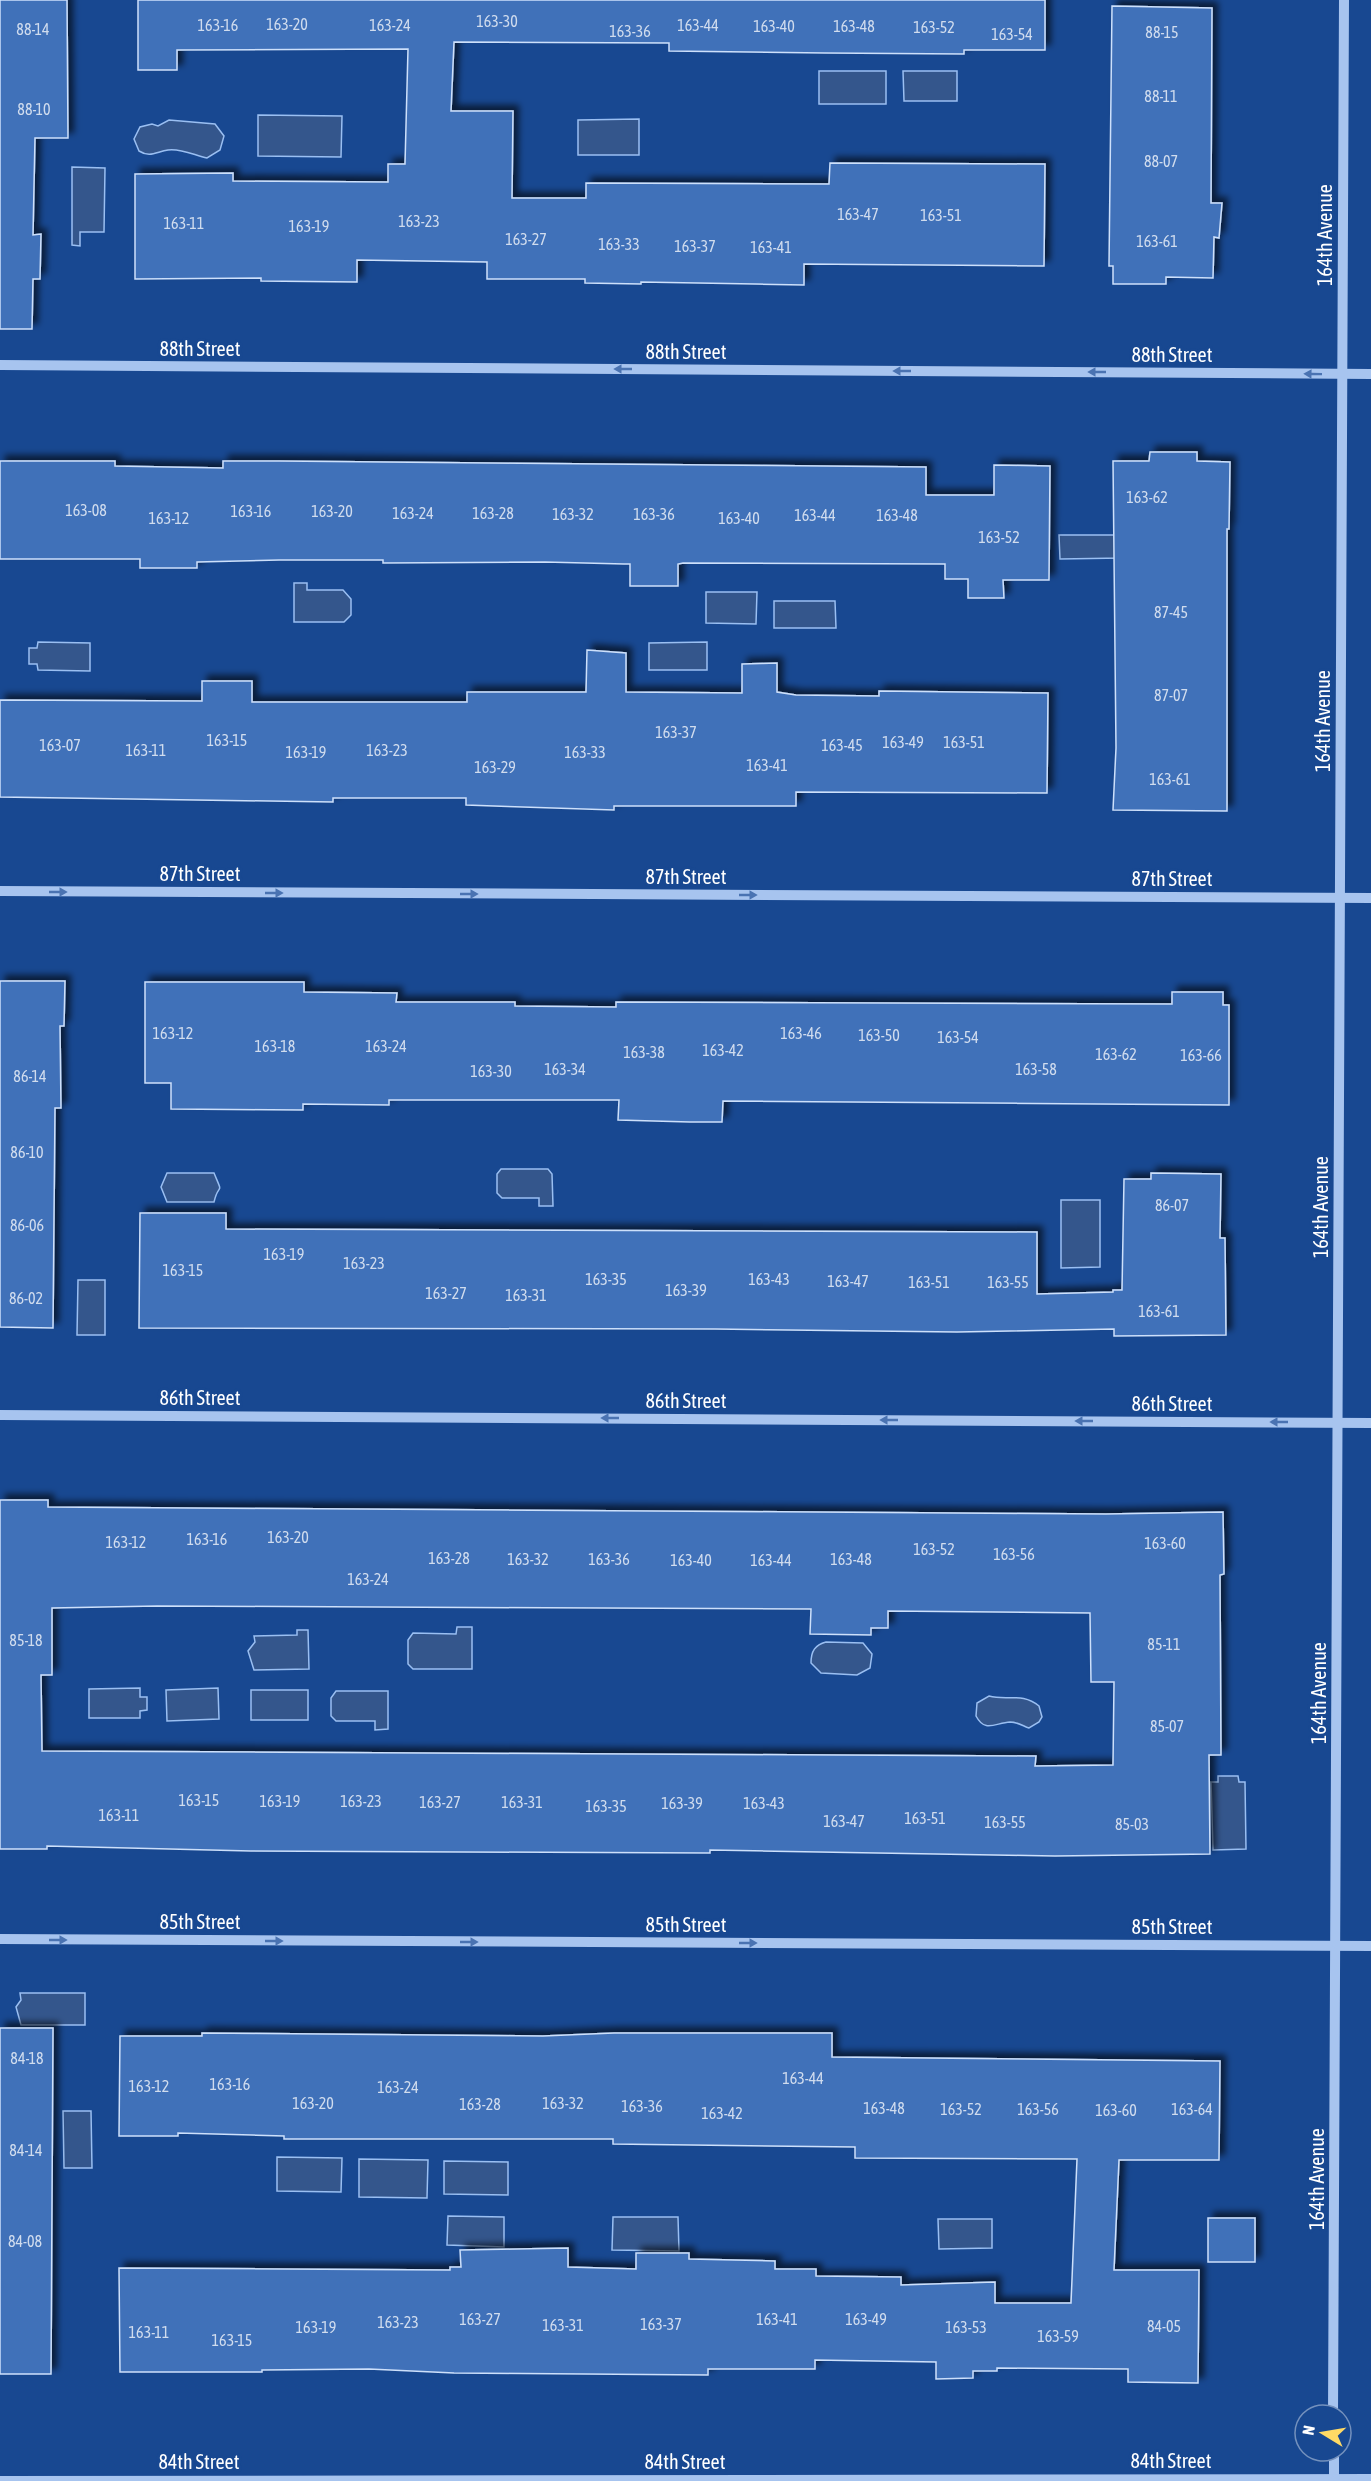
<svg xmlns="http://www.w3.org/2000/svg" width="1371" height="2481" font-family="'Asap Condensed',sans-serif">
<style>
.water{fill:#34568c;stroke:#9abff2;stroke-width:1.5}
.building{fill:#4171b9;stroke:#cde0fb;stroke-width:1.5;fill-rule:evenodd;filter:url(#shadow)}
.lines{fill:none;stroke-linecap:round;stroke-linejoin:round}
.minor{stroke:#a7c4ef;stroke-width:10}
.oneway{fill:#4a73b2}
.labels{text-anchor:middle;stroke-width:6;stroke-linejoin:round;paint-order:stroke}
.number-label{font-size:16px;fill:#d0dcee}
.street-label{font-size:20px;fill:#fff;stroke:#184891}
</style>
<defs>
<filter id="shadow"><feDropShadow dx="5.5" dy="-5.5" stdDeviation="3" flood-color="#0009"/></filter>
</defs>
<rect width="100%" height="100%" fill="#184891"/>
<g class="water">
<rect x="819" y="71" width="67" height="33"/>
<polygon points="903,71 957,71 957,101 904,101"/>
<polygon points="258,115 342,116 341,157 258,156"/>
<polygon points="639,119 639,155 578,155 578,120"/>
<path d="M169 120 215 124 224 136 220 150 207 158C194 155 180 148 168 150 156 152 150 158 139 151L134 139 140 127 152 124 158 126Z"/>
<polygon points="72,167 105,168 104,232 80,232 80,246 72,245"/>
<polygon points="1059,535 1122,535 1122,558 1060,559"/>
<polygon points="294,583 307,583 307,590 343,590 351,599 351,615 344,622 294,622"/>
<polygon points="706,592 757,592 756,624 706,623"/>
<polygon points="774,601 835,601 836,628 774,628"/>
<polygon points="38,642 90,643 90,671 38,670 37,664 29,664 29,648 37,648"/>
<polygon points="707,642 707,670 649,670 649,643"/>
<polygon points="501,1169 548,1169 552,1174 553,1206 539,1206 539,1198 502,1198 497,1193 497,1174"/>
<path d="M167 1173H214C224 1197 219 1181 214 1202H167L161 1187Z"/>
<polygon points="1061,1200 1100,1200 1100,1267 1061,1268"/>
<polygon points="78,1280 105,1280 105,1335 77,1335"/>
<polygon points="457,1627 472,1627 472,1669 413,1669 408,1664 408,1640 413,1633 456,1634"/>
<polygon points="297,1630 308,1630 309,1669 254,1670 248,1651 255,1642 254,1636 297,1635"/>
<path d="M826 1642 863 1643 872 1654 870 1668 857 1675 821 1673 811 1663C811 1651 815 1645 826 1642Z"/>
<polygon points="140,1688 140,1697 147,1697 147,1710 140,1711 140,1718 89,1718 89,1689"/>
<polygon points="218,1688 219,1719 167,1721 166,1690"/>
<rect x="251" y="1690" width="57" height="30"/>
<polygon points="336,1691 388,1691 388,1729 375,1730 375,1721 336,1721 331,1716 331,1698"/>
<path d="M989 1696C1007 1701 1022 1692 1039 1706L1042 1717 1039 1722 1029 1728C1023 1726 1018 1722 1010 1722 995 1723 985 1733 976 1716L977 1703Z"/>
<polygon points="1218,1776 1238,1776 1239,1782 1245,1782 1246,1849 1213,1850 1211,1782 1218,1782"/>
<polygon points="20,1993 85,1993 85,2025 21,2025 16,2007 21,2000"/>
<polygon points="63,2111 91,2111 92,2168 64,2168"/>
<polygon points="277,2157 342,2158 341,2192 277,2191"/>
<polygon points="359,2159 428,2160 427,2198 359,2197"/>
<polygon points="444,2161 508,2162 508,2195 444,2194"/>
<polygon points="448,2216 504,2217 504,2247 447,2245"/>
<polygon points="613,2217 678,2217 679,2251 612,2250"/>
<polygon points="938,2219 992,2219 992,2248 939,2249"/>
</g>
<g class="building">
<polygon points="0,0 67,0 68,138 35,138 33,235 41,234 40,279 33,279 32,329 0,329"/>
<polygon points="138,0 1045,0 1045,50 964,50 964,54 825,53 669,51 669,43 454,42 451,111 513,111 512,198 586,198 586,183 829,184 830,163 1045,164 1044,266 804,264 804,285 641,282 641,284 585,283 585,279 487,279 487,262 357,260 357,282 261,281 261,278 135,279 135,174 233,173 233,181 388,182 388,164 405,164 408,49 177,50 177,70 138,70"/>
<polygon points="1112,6 1212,8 1211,203 1222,203 1219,238 1214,237 1213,278 1166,277 1166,284 1113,284 1113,266 1109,266"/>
<polygon points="1150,452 1197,452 1197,461 1230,462 1229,529 1227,529 1227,811 1113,810 1116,748 1113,461 1149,461"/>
<polygon points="0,461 115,461 115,466 223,468 223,461 279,461 926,467 926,495 994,495 994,465 1050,466 1049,580 1003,580 1004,598 968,598 968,579 945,579 945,564 683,563 678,564 678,586 630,586 630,564 624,564 545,562 383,563 383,560 279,560 197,562 197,568 140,568 140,559 0,559"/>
<polygon points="587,650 626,653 626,692 742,693 742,664 777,663 777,692 796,695 879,696 879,691 1048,693 1047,793 796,792 796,806 614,806 614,810 466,805 466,798 333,798 333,802 0,797 0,700 202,701 202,681 252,681 252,702 467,702 467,692 586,692"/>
<polygon points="0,981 65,981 64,1026 60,1026 61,1108 55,1108 53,1328 0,1327"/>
<polygon points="145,982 304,982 304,992 397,993 396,1002 515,1002 515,1006 616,1007 616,1002 1172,1004 1172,992 1223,992 1223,1005 1229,1005 1229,1105 723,1101 722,1122 690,1122 618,1120 619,1100 389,1100 389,1105 303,1104 303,1110 171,1109 171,1083 145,1083"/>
<polygon points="1151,1173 1221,1174 1220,1238 1225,1238 1226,1335 1114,1336 1114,1329 957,1332 715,1329 139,1328 140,1213 226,1213 226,1229 1037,1232 1037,1294 1113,1292 1113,1290 1122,1290 1124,1179 1151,1179"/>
<path d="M0 1500H48V1507L1106 1514 1223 1512 1224 1574 1220 1575 1221 1755H1209L1210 1854 1055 1856 710 1850V1853L251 1851 47 1846V1849H0ZM157 1606 811 1609 810 1634 871 1635V1628H888V1611L1090 1613 1091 1682H1114L1113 1765 1035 1766 1036 1756 42 1751 41 1675H52V1608Z"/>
<polygon points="0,2028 53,2028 51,2374 0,2374"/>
<polygon points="202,2033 543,2036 614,2033 832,2033 832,2057 1220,2061 1219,2160 1119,2160 1114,2270 1199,2270 1198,2383 1128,2382 1128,2369 997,2368 997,2371 973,2371 973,2378 936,2379 936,2362 815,2360 815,2369 708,2369 708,2375 454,2373 369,2369 262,2370 262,2372 120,2372 119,2268 450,2270 450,2267 461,2267 460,2250 568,2248 568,2267 636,2269 636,2253 689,2253 689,2259 775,2261 775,2269 816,2269 816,2276 901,2277 901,2285 995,2282 995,2303 1071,2303 1077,2159 855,2158 855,2147 613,2144 613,2139 284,2139 284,2136 178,2133 178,2136 119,2136 120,2036 202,2036"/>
<rect x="1208" y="2218" width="47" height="44"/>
</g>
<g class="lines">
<g class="minor">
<polyline points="0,365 1371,374"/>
<polyline points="0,891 1371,898"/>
<polyline points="0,1415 1371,1423"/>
<polyline points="0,1939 1371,1946"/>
<polyline points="1333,2415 1344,0"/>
<polyline points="1334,2451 1334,2481"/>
<polyline points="0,2481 1371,2479"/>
</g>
</g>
<defs><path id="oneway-solid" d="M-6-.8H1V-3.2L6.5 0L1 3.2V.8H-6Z" transform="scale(1.5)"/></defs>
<g class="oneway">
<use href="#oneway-solid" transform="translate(623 369) rotate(-180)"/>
<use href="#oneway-solid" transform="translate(902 371) rotate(-180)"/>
<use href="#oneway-solid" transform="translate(1097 372) rotate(-180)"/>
<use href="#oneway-solid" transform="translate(1313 374) rotate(-179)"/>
<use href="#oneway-solid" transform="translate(58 892)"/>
<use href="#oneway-solid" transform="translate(274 893)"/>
<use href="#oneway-solid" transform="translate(469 894)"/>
<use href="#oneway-solid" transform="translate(748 895)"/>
<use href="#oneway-solid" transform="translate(610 1418) rotate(-180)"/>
<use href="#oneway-solid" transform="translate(889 1420) rotate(-180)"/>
<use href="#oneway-solid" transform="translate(1084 1421) rotate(-180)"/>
<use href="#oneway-solid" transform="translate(1279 1422) rotate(-180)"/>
<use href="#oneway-solid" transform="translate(58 1940)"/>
<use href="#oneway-solid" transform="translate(274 1941)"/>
<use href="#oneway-solid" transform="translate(469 1942)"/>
<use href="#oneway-solid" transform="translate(748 1943)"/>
</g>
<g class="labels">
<g class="number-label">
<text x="497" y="27">163-30</text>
<text x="287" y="30">163-20</text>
<text x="218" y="31">163-16</text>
<text x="390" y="31">163-24</text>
<text x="698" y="31">163-44</text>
<text x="774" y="32">163-40</text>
<text x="854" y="32">163-48</text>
<text x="934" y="33">163-52</text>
<text x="33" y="35">88-14</text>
<text x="630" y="37">163-36</text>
<text x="1162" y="38">88-15</text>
<text x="1012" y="40">163-54</text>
<text x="1161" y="102">88-11</text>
<text x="34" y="115">88-10</text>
<text x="1161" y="167">88-07</text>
<text x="858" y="220">163-47</text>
<text x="941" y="221">163-51</text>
<text x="419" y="227">163-23</text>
<text x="184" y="229">163-11</text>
<text x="309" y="232">163-19</text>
<text x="526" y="245">163-27</text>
<text x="1157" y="247">163-61</text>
<text x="619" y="250">163-33</text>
<text x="695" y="252">163-37</text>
<text x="771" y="253">163-41</text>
<text x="1147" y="503">163-62</text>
<text x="86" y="516">163-08</text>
<text x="251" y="517">163-16</text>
<text x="332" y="517">163-20</text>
<text x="413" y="519">163-24</text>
<text x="493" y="519">163-28</text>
<text x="573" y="520">163-32</text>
<text x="654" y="520">163-36</text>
<text x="815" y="521">163-44</text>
<text x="897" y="521">163-48</text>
<text x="169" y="524">163-12</text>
<text x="739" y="524">163-40</text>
<text x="999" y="543">163-52</text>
<text x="1171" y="618">87-45</text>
<text x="1171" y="701">87-07</text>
<text x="676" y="738">163-37</text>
<text x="227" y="746">163-15</text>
<text x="903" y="748">163-49</text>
<text x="964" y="748">163-51</text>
<text x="60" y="751">163-07</text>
<text x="842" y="751">163-45</text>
<text x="146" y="756">163-11</text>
<text x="387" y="756">163-23</text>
<text x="306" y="758">163-19</text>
<text x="585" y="758">163-33</text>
<text x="767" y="771">163-41</text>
<text x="495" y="773">163-29</text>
<text x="1170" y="785">163-61</text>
<text x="173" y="1039">163-12</text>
<text x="801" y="1039">163-46</text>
<text x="879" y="1041">163-50</text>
<text x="958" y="1043">163-54</text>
<text x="275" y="1052">163-18</text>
<text x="386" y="1052">163-24</text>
<text x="723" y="1056">163-42</text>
<text x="644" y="1058">163-38</text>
<text x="1116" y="1060">163-62</text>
<text x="1201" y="1061">163-66</text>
<text x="565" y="1075">163-34</text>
<text x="1036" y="1075">163-58</text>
<text x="491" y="1077">163-30</text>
<text x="30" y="1082">86-14</text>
<text x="27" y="1158">86-10</text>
<text x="1172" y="1211">86-07</text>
<text x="27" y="1231">86-06</text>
<text x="284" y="1260">163-19</text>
<text x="364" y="1269">163-23</text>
<text x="183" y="1276">163-15</text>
<text x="606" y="1285">163-35</text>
<text x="769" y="1285">163-43</text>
<text x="848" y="1287">163-47</text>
<text x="929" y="1288">163-51</text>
<text x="1008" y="1288">163-55</text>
<text x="686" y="1296">163-39</text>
<text x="446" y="1299">163-27</text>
<text x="526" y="1301">163-31</text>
<text x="26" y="1304">86-02</text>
<text x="1159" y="1317">163-61</text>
<text x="288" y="1543">163-20</text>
<text x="207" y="1545">163-16</text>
<text x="126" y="1548">163-12</text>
<text x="1165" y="1549">163-60</text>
<text x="934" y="1555">163-52</text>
<text x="1014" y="1560">163-56</text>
<text x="449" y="1564">163-28</text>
<text x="528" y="1565">163-32</text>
<text x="609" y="1565">163-36</text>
<text x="851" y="1565">163-48</text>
<text x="691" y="1566">163-40</text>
<text x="771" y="1566">163-44</text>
<text x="368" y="1585">163-24</text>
<text x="26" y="1646">85-18</text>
<text x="1164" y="1650">85-11</text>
<text x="1167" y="1732">85-07</text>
<text x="199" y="1806">163-15</text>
<text x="280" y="1807">163-19</text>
<text x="361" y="1807">163-23</text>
<text x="440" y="1808">163-27</text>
<text x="522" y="1808">163-31</text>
<text x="682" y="1809">163-39</text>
<text x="764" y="1809">163-43</text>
<text x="606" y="1812">163-35</text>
<text x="119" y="1821">163-11</text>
<text x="925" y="1824">163-51</text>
<text x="844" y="1827">163-47</text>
<text x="1005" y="1828">163-55</text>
<text x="1132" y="1830">85-03</text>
<text x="27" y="2064">84-18</text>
<text x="803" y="2084">163-44</text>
<text x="230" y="2090">163-16</text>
<text x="149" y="2092">163-12</text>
<text x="398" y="2093">163-24</text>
<text x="313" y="2109">163-20</text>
<text x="563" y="2109">163-32</text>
<text x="480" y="2110">163-28</text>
<text x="642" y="2112">163-36</text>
<text x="884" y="2114">163-48</text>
<text x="961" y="2115">163-52</text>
<text x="1038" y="2115">163-56</text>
<text x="1192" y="2115">163-64</text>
<text x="1116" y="2116">163-60</text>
<text x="722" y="2119">163-42</text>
<text x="26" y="2156">84-14</text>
<text x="25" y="2247">84-08</text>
<text x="480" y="2325">163-27</text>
<text x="777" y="2325">163-41</text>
<text x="866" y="2325">163-49</text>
<text x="398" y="2328">163-23</text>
<text x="661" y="2330">163-37</text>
<text x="563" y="2331">163-31</text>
<text x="1164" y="2332">84-05</text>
<text x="316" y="2333">163-19</text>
<text x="966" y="2333">163-53</text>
<text x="149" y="2338">163-11</text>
<text x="1058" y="2342">163-59</text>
<text x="232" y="2346">163-15</text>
</g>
<g class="street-label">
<text transform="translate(1325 235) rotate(-90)" y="7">164th Avenue</text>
<text x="200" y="356">88th Street</text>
<text x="686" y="359">88th Street</text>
<text x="1172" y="362">88th Street</text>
<text transform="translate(1323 721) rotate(-90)" y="7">164th Avenue</text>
<text x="200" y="881">87th Street</text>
<text x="686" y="884">87th Street</text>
<text x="1172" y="886">87th Street</text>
<text transform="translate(1321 1207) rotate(-90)" y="7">164th Avenue</text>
<text x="200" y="1405">86th Street</text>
<text x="686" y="1408">86th Street</text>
<text x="1172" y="1411">86th Street</text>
<text transform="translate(1319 1693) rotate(-90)" y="7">164th Avenue</text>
<text x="200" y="1929">85th Street</text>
<text x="686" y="1932">85th Street</text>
<text x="1172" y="1934">85th Street</text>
<text transform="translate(1317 2179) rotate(-90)" y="7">164th Avenue</text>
<text x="1171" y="2468">84th Street</text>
<text x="199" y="2469">84th Street</text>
<text x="685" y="2469">84th Street</text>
</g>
</g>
<g transform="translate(1323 2433) rotate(281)"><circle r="28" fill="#184891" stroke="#7491bd" stroke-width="1.5"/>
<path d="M0-4.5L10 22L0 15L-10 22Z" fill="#ffda65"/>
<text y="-9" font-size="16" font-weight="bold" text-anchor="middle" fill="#ffffff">N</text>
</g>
</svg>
